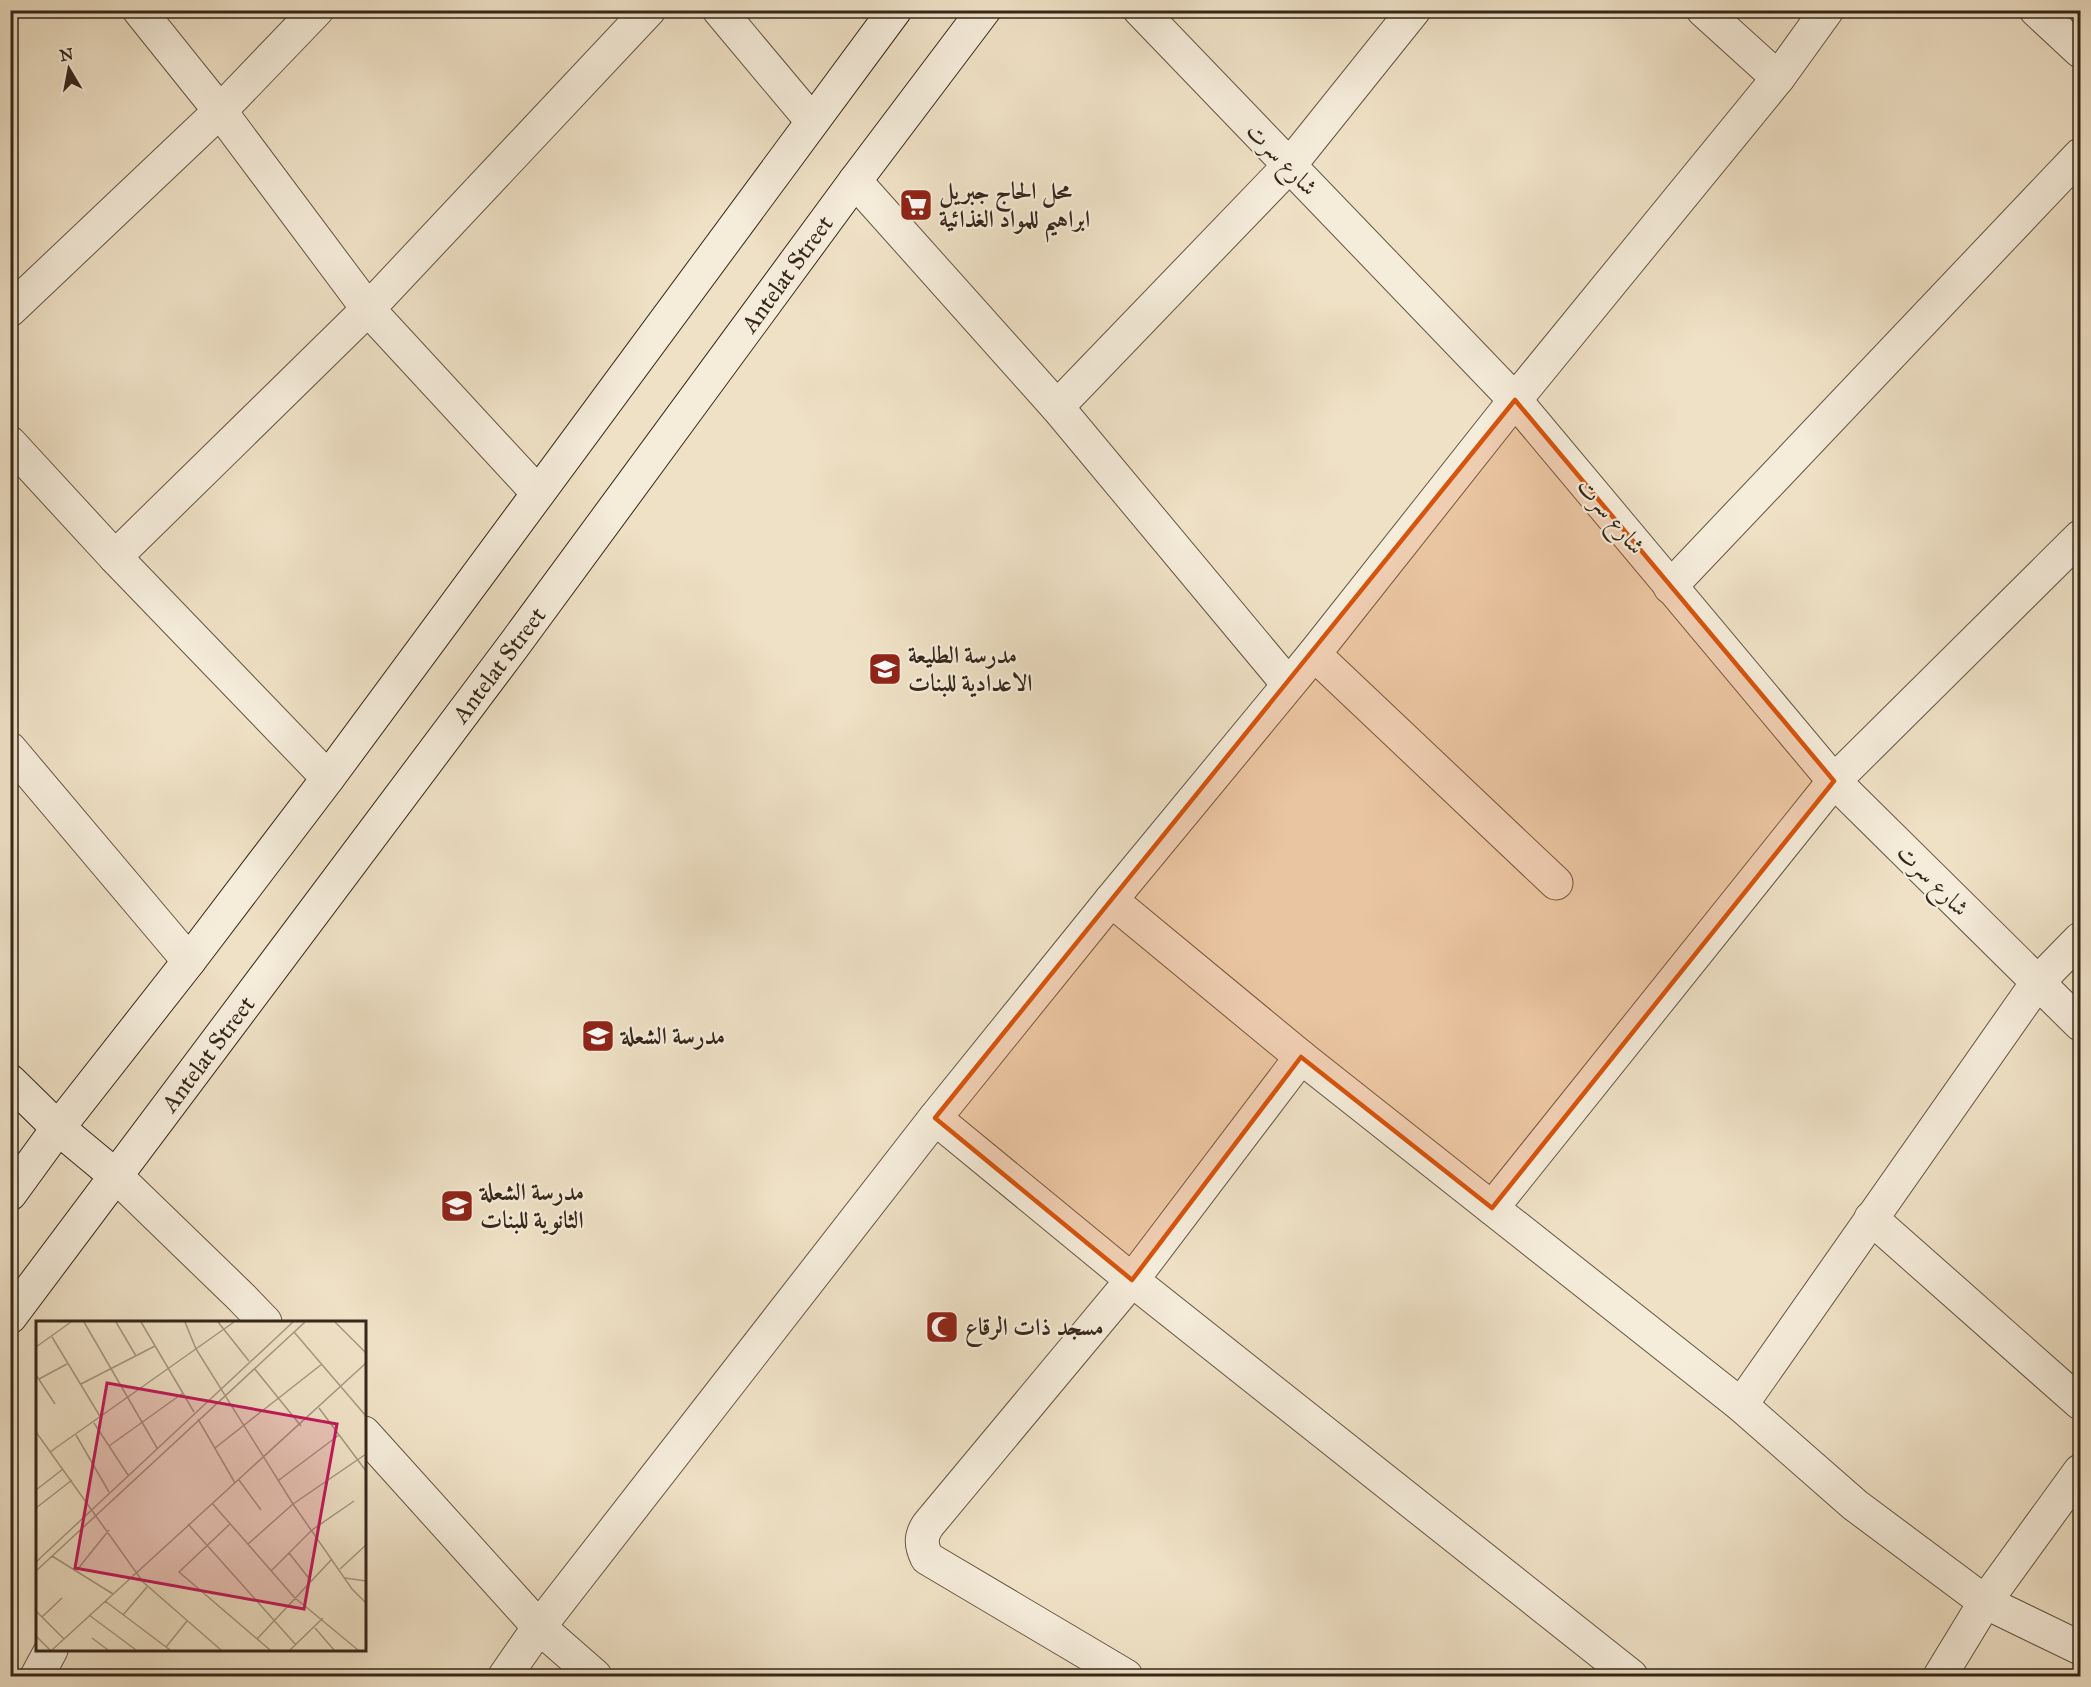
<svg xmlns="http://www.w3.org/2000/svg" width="2091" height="1687" font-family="'IM FELL Great Primer',Amiri,serif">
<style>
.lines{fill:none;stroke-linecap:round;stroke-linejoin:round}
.street-casing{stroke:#645645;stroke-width:35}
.secondary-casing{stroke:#35271a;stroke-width:35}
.street{stroke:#f5ecda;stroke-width:33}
.secondary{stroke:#f5ecda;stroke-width:33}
.marked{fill:#d6540d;fill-opacity:0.2;stroke:#d6540d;stroke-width:4.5;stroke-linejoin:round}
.labels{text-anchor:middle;stroke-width:4.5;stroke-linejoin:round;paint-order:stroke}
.street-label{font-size:24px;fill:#35271a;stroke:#f5ecda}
.poi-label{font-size:24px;font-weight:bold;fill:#35271a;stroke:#f5ecda;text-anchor:start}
.inset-road{fill:none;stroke:#a59781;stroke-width:1.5}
.view{fill:#c2185b;fill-opacity:0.15;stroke:#c2185b;stroke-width:3}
.inset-edge{fill:none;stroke:#35271a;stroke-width:3}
</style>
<rect width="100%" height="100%" fill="#efe1c6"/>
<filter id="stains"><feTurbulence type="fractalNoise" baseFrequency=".00333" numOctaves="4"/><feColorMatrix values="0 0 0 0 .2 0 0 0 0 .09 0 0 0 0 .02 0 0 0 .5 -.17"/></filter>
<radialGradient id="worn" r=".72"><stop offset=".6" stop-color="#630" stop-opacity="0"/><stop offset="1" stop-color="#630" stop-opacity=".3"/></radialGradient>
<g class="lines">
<g class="street-casing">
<g id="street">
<polyline points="139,10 220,111 368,309 538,493"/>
<polyline points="719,10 812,121"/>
<polyline points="1140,10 1515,400 1834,781 2080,1024"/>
<polyline points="1703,10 1778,78"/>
<polyline points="2036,10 2080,51"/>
<polyline points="855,181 1057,407 1288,684"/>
<polyline points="10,310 220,111 317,10"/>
<polyline points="1057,407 1289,166 1414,10"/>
<polyline points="10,443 115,557 328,778"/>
<polyline points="115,557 368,309 649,10"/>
<polyline points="1670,587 2080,155"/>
<polyline points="1314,654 1556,883"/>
<polyline points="10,749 189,961"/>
<polyline points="1111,900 1301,1057 1741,1405 1855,1505 1985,1602 2080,1648"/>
<polyline points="935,1118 1132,1280 1631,1676"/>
<polyline points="117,1177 242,1298 265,1322"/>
<polyline points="1492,1208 1834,781 2080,537"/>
<polyline points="1871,1218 2080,1403"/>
<polyline points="1741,1405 2037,983 2080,939"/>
<polyline points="364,1433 539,1627 595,1676"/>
<polyline points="37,1676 51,1650"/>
<polyline points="505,1676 539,1627 935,1118 1111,900 1314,654 1515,400 1778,78 1827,10"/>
<path d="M1126 1676 927 1558C921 1545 920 1537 928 1525L1132 1280 1301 1057"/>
<polyline points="1940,1676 1985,1602 2080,1471"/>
</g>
</g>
<g class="secondary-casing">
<g id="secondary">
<polyline points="10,1081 58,1128 117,1177"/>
<polyline points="10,1194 58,1128 189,961 328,778 895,10"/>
<polyline points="10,1317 514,645 855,181 984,10"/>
</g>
</g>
<use href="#street" class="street"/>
<use href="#secondary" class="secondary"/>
</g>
<path class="marked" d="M1515 400 1834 781 1492 1208 1301 1057 1132 1280 935 1118Z"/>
<defs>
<g id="supermarket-square" transform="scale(1.725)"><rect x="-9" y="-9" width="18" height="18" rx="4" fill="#8f2418" stroke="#f5ecda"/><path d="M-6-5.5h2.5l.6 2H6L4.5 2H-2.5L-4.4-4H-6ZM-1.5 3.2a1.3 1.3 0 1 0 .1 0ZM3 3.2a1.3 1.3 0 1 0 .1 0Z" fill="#fff"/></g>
<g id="school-square" transform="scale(1.725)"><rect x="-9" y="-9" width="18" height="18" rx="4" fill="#8f2418" stroke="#f5ecda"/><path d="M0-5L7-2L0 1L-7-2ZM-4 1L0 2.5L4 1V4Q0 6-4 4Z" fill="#fff"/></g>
<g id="mosque-square" transform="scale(1.725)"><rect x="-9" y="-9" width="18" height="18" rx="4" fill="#8f2418" stroke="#f5ecda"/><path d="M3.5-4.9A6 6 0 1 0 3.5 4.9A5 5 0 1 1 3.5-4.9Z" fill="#fff"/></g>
</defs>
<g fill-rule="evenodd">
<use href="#supermarket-square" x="916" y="205"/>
<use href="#school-square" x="885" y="669"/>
<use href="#school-square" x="598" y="1036"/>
<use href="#school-square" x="457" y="1206"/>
<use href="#mosque-square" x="942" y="1327"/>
</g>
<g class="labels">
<g class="street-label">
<text transform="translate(1282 159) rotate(46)" y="8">شارع سرت</text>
<text transform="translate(787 274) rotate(-54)" y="8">Antelat Street</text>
<text transform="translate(1611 516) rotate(50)" y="8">شارع سرت</text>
<text transform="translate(499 665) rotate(-53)" y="8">Antelat Street</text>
<text transform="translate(1933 880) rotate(45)" y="8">شارع سرت</text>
<text transform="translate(208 1054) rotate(-53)" y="8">Antelat Street</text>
</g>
<g class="poi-label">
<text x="939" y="199">محل الحاج جبريل<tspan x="939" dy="28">ابراهيم للمواد الغذائية</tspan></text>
<text x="908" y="663">مدرسة الطليعة<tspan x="908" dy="28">الاعدادية للبنات</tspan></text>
<text x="621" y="1044">مدرسة الشعلة</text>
<text x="480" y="1200">مدرسة الشعلة<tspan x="480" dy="28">الثانوية للبنات</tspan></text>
<text x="965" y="1335">مسجد ذات الرقاع</text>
</g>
</g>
<g transform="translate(36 1321)">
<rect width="330" height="330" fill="#efe1c6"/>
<path class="inset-road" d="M48 1 121 127M80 1 100 35M105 1 158 91M149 1 160 28 257 183 316 268 330 282M182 1 213 40M299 1 330 32M258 11 330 95M16 16 65 97M0 26 35 1M218 47 265 105M0 54 19 83M3 58 31 43M45 63 119 25M283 87 330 150M162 98 199 162M58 102 92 154M0 111 107 261 185 329M40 114 73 171M73 125 147 72M179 127 286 43M14 131 198 1M203 159 225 189M243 159 303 114M0 169 27 148M176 182 258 276 322 329M0 187 36 159M152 203 260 324M194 203 143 251 234 329M212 223 257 183 330 133M253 232 275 260M16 235 77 273M0 241 257 1M304 248 330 224M41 249 73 209M0 250 269 1M235 250 276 209 318 180M309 257 330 260M69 280 134 329M0 290 28 318M53 294 100 329M87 294 111 266M6 296 26 277M279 307 298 329M0 315 14 329M56 317 72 329M221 318 296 238M130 326 151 300M16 329 330 42M254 329 287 297"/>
<path class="view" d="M71 62 301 103 268 288 39 247Z"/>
<rect width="330" height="330" class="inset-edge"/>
</g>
<rect width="2091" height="1687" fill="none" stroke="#efe1c6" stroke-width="36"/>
<rect x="12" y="12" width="2067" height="1663" fill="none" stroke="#35271a" stroke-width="3"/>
<rect x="18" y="18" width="2055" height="1651" fill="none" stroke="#35271a" stroke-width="1.5"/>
<g transform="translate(69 69) rotate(350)" stroke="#f5ecda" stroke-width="4.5" paint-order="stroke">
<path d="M0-4.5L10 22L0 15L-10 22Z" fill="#35271a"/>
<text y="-9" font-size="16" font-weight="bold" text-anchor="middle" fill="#35271a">N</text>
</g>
<rect width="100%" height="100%" filter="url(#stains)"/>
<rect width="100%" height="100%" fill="url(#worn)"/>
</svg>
